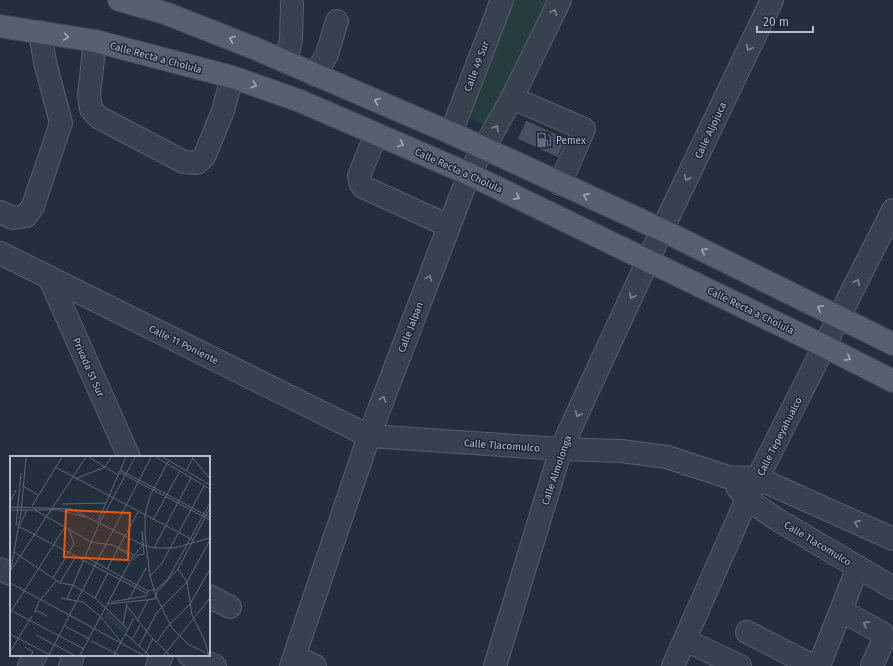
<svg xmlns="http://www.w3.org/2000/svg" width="893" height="666" font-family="'Fira Sans',sans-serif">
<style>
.green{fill:#263c3f}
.building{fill:#455162;stroke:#1f2835}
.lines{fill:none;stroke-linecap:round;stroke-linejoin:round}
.minor-casing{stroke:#565f6c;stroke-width:24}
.major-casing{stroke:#414a57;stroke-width:24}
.minor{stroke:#38414e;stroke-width:22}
.major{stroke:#56606e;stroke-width:22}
.oneway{stroke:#7c8592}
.oneway2{stroke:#a1aab7}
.labels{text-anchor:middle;stroke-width:3;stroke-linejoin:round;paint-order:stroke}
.street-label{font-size:10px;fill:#b4bcc9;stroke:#1d2633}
.poi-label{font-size:10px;fill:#b4bcc9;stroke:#1d2633;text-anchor:start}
.inset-road{fill:none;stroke:#5e6776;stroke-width:1}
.view{fill:#e8590c;fill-opacity:0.15;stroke:#e8590c;stroke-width:2}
.inset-edge{fill:none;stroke:#b4bcc9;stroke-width:2}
</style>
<rect width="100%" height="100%" fill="#242f3e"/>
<polygon class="green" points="510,0 550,0 488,127 466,116"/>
<polygon class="building" points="526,120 566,138 558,158 517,139"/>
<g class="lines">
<g class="minor-casing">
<g id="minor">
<polyline points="95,41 89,95 91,109 98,117 184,162 197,163 204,157 223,111 232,77"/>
<polyline points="286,62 291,40 292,4"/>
<polyline points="315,75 327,54 337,21"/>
<polyline points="512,98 584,129 560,184"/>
<polyline points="451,133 502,0"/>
<polyline points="376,134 359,176 360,182 363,187 449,226"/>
<polyline points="0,212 13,218 26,216 33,206 61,123 45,62 40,32"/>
<polyline points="0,253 369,436 561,449 621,451 667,457 728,477 757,478 893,539"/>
<polyline points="49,277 129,457"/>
<polyline points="737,487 747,499 778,520 893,588"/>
<polyline points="0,569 11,574"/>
<polyline points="209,596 230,607"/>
<polyline points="842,611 882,633 882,643 872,666"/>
<polyline points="747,632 813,666"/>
<polyline points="685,640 740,666"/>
<polyline points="189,655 215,666"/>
<polyline points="295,656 315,666"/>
<polyline points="29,666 36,655"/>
<polyline points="70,666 73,655"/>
<polyline points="157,666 162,655"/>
<polyline points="291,666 369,436 469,174 512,98 560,0"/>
<polyline points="495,666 561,449 662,230 772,0"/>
<polyline points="673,666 747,499 893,210"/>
<polyline points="819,666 858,567"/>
</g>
</g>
<g class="major-casing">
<g id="major">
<polyline points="119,0 165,13 254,48 451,133 662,230 893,344"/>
<polyline points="0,26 95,41 232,77 300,101 469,174 824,346 893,381"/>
</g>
</g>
<use href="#minor" class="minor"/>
<use href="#major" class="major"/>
</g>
<defs><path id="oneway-chevron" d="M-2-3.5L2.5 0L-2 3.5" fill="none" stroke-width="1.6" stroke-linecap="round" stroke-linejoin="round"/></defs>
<g class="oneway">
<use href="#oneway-chevron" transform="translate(554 12) rotate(-64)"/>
<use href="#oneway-chevron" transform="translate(749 48) rotate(115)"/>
<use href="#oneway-chevron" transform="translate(496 128) rotate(-61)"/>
<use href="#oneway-chevron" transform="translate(687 178) rotate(115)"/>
<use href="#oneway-chevron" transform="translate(429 278) rotate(-69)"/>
<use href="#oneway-chevron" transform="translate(857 282) rotate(-63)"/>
<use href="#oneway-chevron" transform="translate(632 296) rotate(115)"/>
<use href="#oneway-chevron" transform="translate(383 399) rotate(-69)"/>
<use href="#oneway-chevron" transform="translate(578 414) rotate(115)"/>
<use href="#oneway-chevron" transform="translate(857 523) rotate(-156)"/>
<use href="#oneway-chevron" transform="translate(866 624) rotate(-151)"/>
</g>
<g class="oneway2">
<use href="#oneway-chevron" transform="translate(66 37) rotate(9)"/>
<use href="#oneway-chevron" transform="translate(232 39) rotate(-158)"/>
<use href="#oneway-chevron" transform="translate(254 85) rotate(19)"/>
<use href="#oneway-chevron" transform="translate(377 101) rotate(-157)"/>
<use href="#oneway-chevron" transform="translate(401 144) rotate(23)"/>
<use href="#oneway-chevron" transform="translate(586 196) rotate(-156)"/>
<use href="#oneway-chevron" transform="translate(517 197) rotate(26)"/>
<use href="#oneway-chevron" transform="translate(704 251) rotate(-154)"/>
<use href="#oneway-chevron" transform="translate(820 308) rotate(-154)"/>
<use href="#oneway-chevron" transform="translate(848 358) rotate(27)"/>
</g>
<defs>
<g id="fuel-bare" transform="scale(1.2)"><path d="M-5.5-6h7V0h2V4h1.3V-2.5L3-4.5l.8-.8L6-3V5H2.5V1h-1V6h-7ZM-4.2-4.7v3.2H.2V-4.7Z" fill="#5c6f8a" stroke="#1d2633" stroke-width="2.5" paint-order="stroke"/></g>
</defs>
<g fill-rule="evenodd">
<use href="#fuel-bare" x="544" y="140"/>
</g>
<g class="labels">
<g class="street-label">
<text transform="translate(156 57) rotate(15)" y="4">Calle Recta a Cholula</text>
<text transform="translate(476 66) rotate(-69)" y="4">Calle 49 Sur</text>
<text transform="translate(710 130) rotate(-65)" y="4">Calle Aljojuca</text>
<text transform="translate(459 170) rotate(24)" y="4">Calle Recta a Cholula</text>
<text transform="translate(751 310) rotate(26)" y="4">Calle Recta a Cholula</text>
<text transform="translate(410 327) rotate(-69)" y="4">Calle Jalpan</text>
<text transform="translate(184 344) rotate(26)" y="4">Calle 11 Poniente</text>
<text transform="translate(89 367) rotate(66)" y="4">Privada 51 Sur</text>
<text transform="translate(779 436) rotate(-63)" y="4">Calle Tepeyahualco</text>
<text transform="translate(502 445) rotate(4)" y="4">Calle Tlacomulco</text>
<text transform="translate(556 470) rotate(-71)" y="4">Calle Almolonga</text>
<text transform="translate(818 543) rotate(31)" y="4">Calle Tlacomulco</text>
</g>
<g class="poi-label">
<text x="556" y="144">Pemex</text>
</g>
</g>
<g transform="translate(10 456)">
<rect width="200" height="200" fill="#242f3e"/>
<path d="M98 154 116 172 113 177 94 161Z" fill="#263c3f"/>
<path class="inset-road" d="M79 1 108 19M146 1 200 33M153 1 200 29M182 1 200 23M159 4 140 40 135 59V78L140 120 146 140 162 172 178 188 200 199M45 11 183 84M110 14 200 61M176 15 183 2M109 16 200 64M65 23 95 11 101 1M13 30 28 39M0 46 6 34M52 48 96 47M22 50 52 1M0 51 61 53 133 89 144 92H164L200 82M0 54H49L75 61M25 54 81 86 102 89 124 99M143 64 170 15M88 65 116 1M10 69 17 54M6 70 11 17M8 70 136 137M132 75 134 98M108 92 123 102M144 92 181 22M4 96 50 127 63 129 85 142 118 173M75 101 138 135M123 104 128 99 134 98M97 113 128 56M168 113 177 126 182 159 194 183 199 199M1 114 76 1M0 118 11 57 16 1M140 120 152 107 194 30M43 122 64 88 59 73M0 127 133 199M50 127 66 100M51 142 73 146 92 162 111 186M85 142 98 117M57 143 89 68 125 1M119 143 136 112M101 146 136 140 138 135 147 133 158 123 200 47M98 148 145 143 147 136 168 113 200 52M116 149 143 183 160 199M0 154 74 193M25 154 37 160M0 157 55 71M24 157 29 146 47 124M127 165 138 144M113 168 117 148M55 170 79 183M0 178 40 199M116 178 139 199M26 179 64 199M122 184 130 169M81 185 109 199M146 187 158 170 180 148 200 113M129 190 147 156 177 126 200 84M15 191 23 196 21 199M0 196 22 160M135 198 143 183M39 199 141 1M70 199 122 102 133 89M104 199 124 162M154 199 200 142"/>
<path class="view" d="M56 54 120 57 118 104 54 101Z"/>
<rect width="200" height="200" class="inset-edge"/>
</g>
<path d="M757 26v6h56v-6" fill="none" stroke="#b4bcc9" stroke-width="2"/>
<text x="763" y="26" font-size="12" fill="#b4bcc9" stroke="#1d2633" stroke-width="3" paint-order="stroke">20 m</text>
</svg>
